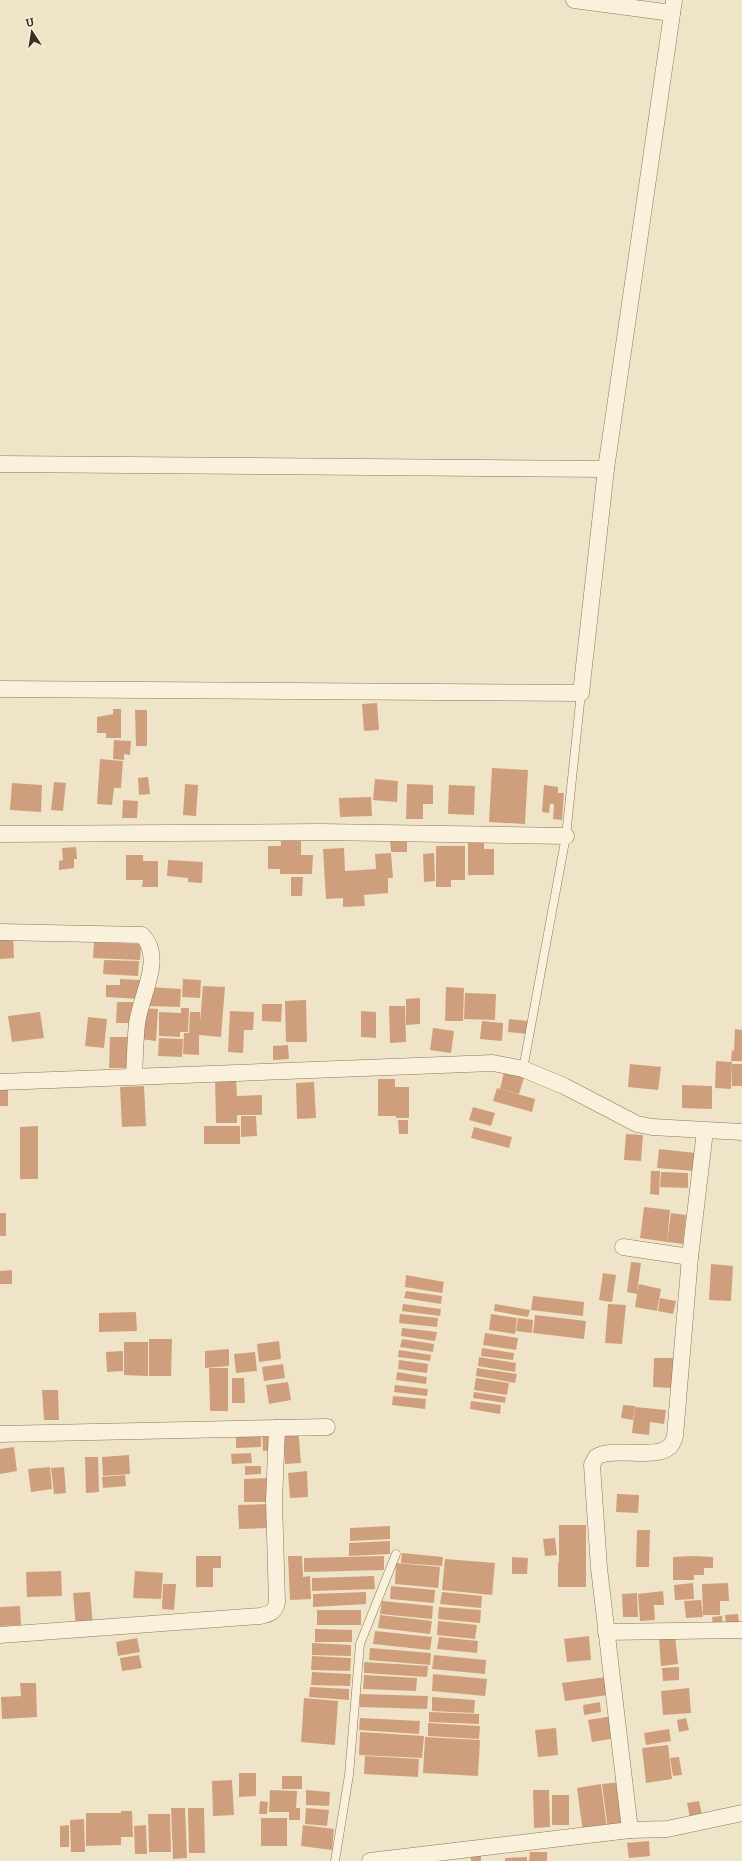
<svg xmlns="http://www.w3.org/2000/svg" width="742" height="1861" font-family="Bitter,serif">
<style>
.building{fill:#cf9f7d}
.lines{fill:none;stroke-linecap:round;stroke-linejoin:round}
.service-casing{stroke:#8d765c;stroke-width:9}
.minor-casing{stroke:#8d765c;stroke-width:17}
.service{stroke:#faf1dc;stroke-width:8}
.minor{stroke:#faf1dc;stroke-width:16}
</style>
<rect width="100%" height="100%" fill="#f0e4c8"/>
<g class="building">
<polygon points="377,703 379,730 364,731 362,704"/>
<polygon points="113,709 121,709 121,738 106,738 106,733 97,733 97,717 113,714"/>
<polygon points="135,710 147,710 147,746 136,746"/>
<polygon points="114,740 131,741 130,755 124,754 124,760 113,759"/>
<polygon points="100,759 123,761 121,788 114,788 112,805 97,804"/>
<polygon points="492,768 528,770 525,824 489,822"/>
<polygon points="148,777 150,794 139,795 138,778"/>
<polygon points="375,779 398,781 397,802 373,800"/>
<polygon points="54,782 66,783 63,811 51,810"/>
<polygon points="12,783 42,785 41,812 10,810"/>
<polygon points="185,784 198,785 196,816 183,815"/>
<polygon points="407,784 433,785 433,804 423,804 423,819 406,819"/>
<polygon points="449,785 475,786 474,815 448,814"/>
<polygon points="544,785 558,787 558,793 564,793 562,820 553,819 554,804 550,804 549,813 542,812"/>
<polygon points="371,797 372,816 340,817 339,798"/>
<polygon points="123,800 138,801 137,818 122,818"/>
<polygon points="407,836 407,852 391,852 390,837"/>
<polygon points="468,837 484,837 484,849 494,849 494,875 468,875"/>
<polygon points="281,841 301,841 301,855 313,855 312,874 280,874 280,869 268,869 268,846 281,846"/>
<polygon points="436,846 465,846 465,880 451,880 451,887 436,887"/>
<polygon points="76,847 77,859 74,859 74,868 59,870 59,861 63,860 62,848"/>
<polygon points="344,848 345,871 376,869 375,854 391,853 393,878 388,878 388,893 364,895 365,906 343,907 343,898 326,899 323,849"/>
<polygon points="434,853 435,881 424,882 423,854"/>
<polygon points="126,855 143,855 143,861 158,861 158,887 142,887 143,880 126,880"/>
<polygon points="168,860 203,862 202,883 188,882 188,878 167,876"/>
<polygon points="291,877 303,877 302,896 291,896"/>
<polygon points="13,936 14,958 0,959 0,937"/>
<polygon points="94,942 141,944 140,960 93,958"/>
<polygon points="104,960 139,961 138,976 103,974"/>
<polygon points="120,979 142,980 141,999 106,997 106,985 120,985"/>
<polygon points="183,979 201,980 200,998 182,997"/>
<polygon points="203,986 225,987 221,1037 199,1035 199,1055 183,1054 184,1033 189,1033 190,1012 200,1012 200,1022"/>
<polygon points="149,987 181,989 180,1007 148,1006"/>
<polygon points="446,987 464,988 463,1021 445,1021"/>
<polygon points="465,993 496,994 495,1020 464,1019"/>
<polygon points="420,998 420,1024 406,1025 406,999"/>
<polygon points="306,1000 307,1042 286,1042 285,1001"/>
<polygon points="117,1002 136,1002 135,1023 116,1023"/>
<polygon points="262,1004 282,1004 281,1022 262,1021"/>
<polygon points="389,1006 405,1006 406,1042 390,1043"/>
<polygon points="142,1008 158,1009 156,1041 140,1039"/>
<polygon points="181,1008 189,1008 188,1032 180,1032 180,1037 159,1036 159,1012 181,1013"/>
<polygon points="230,1011 254,1012 253,1030 244,1030 243,1053 228,1052"/>
<polygon points="361,1011 376,1012 376,1038 361,1037"/>
<polygon points="40,1012 44,1038 12,1042 8,1016"/>
<polygon points="88,1017 107,1019 104,1048 85,1046"/>
<polygon points="509,1019 528,1021 527,1034 508,1032"/>
<polygon points="482,1021 503,1023 502,1041 480,1039"/>
<polygon points="433,1028 454,1031 451,1053 430,1050"/>
<polygon points="735,1029 742,1030 742,1061 731,1061 732,1050 734,1051"/>
<polygon points="110,1037 128,1037 127,1068 109,1068"/>
<polygon points="159,1038 183,1039 182,1057 158,1056"/>
<polygon points="288,1045 289,1059 273,1060 273,1046"/>
<polygon points="716,1061 732,1062 731,1089 715,1088"/>
<polygon points="630,1064 661,1067 658,1090 628,1087"/>
<rect x="732" y="1064" width="10" height="22"/>
<polygon points="504,1072 524,1078 519,1094 500,1089"/>
<polygon points="215,1077 236,1077 237,1096 262,1095 262,1115 237,1115 237,1123 216,1123"/>
<polygon points="378,1079 395,1079 395,1093 395,1087 409,1087 409,1118 396,1118 396,1116 378,1116"/>
<polygon points="314,1082 316,1118 297,1119 296,1083"/>
<rect x="0" y="1084" width="8" height="22"/>
<polygon points="682,1085 712,1086 712,1109 682,1108"/>
<polygon points="144,1086 146,1126 122,1127 120,1087"/>
<polygon points="497,1088 535,1099 532,1112 493,1101"/>
<polygon points="473,1107 495,1113 491,1126 469,1120"/>
<polygon points="241,1116 256,1116 257,1136 241,1137"/>
<polygon points="398,1120 408,1120 408,1134 399,1134"/>
<polygon points="38,1126 38,1179 20,1179 20,1127"/>
<rect x="204" y="1126" width="36" height="18"/>
<polygon points="474,1127 512,1137 509,1148 471,1138"/>
<polygon points="626,1134 643,1135 641,1161 624,1160"/>
<polygon points="659,1149 696,1153 694,1171 657,1168"/>
<polygon points="651,1171 660,1171 659,1195 650,1194"/>
<polygon points="661,1172 688,1173 688,1188 660,1187"/>
<polygon points="644,1207 670,1210 667,1242 640,1238"/>
<rect x="0" y="1213" width="6" height="23"/>
<polygon points="671,1213 686,1215 683,1244 667,1242"/>
<polygon points="631,1262 641,1263 637,1292 639,1284 661,1289 657,1311 635,1307 637,1294 627,1292"/>
<polygon points="711,1264 733,1266 731,1301 709,1300"/>
<polygon points="12,1270 12,1284 0,1284 0,1271"/>
<polygon points="603,1273 616,1275 612,1302 599,1300"/>
<polygon points="406,1275 444,1282 442,1293 405,1287"/>
<polygon points="406,1291 442,1296 441,1304 404,1298"/>
<polygon points="533,1296 584,1302 583,1316 531,1310"/>
<polygon points="660,1298 676,1301 673,1314 658,1311"/>
<polygon points="403,1304 441,1309 440,1316 402,1311"/>
<polygon points="495,1304 530,1310 528,1317 494,1311"/>
<polygon points="608,1304 626,1305 622,1344 605,1343"/>
<polygon points="136,1312 137,1331 99,1332 99,1313"/>
<polygon points="400,1314 438,1318 437,1327 399,1323"/>
<polygon points="491,1314 517,1318 515,1334 489,1330"/>
<polygon points="535,1315 586,1321 584,1339 533,1333"/>
<polygon points="518,1318 533,1320 532,1333 516,1331"/>
<polygon points="402,1328 437,1332 435,1341 401,1336"/>
<polygon points="485,1333 518,1338 516,1350 483,1345"/>
<polygon points="149,1339 172,1339 171,1376 149,1376"/>
<polygon points="402,1339 434,1344 433,1352 400,1347"/>
<polygon points="279,1341 281,1359 259,1362 257,1344"/>
<polygon points="124,1342 148,1342 148,1376 124,1375"/>
<polygon points="482,1348 514,1353 513,1360 481,1356"/>
<polygon points="229,1349 229,1366 205,1368 205,1351"/>
<polygon points="399,1350 431,1355 430,1361 398,1357"/>
<polygon points="123,1351 123,1371 107,1372 106,1352"/>
<polygon points="255,1352 257,1371 236,1373 234,1354"/>
<polygon points="479,1357 516,1363 515,1372 478,1366"/>
<polygon points="654,1358 674,1358 673,1388 653,1387"/>
<polygon points="399,1360 428,1364 427,1373 398,1369"/>
<polygon points="283,1364 285,1378 264,1381 262,1367"/>
<polygon points="209,1368 228,1368 228,1411 210,1411"/>
<polygon points="477,1368 517,1374 515,1383 476,1376"/>
<polygon points="397,1372 427,1377 426,1384 396,1380"/>
<polygon points="232,1378 244,1378 245,1403 232,1403"/>
<polygon points="476,1378 509,1383 507,1395 474,1390"/>
<polygon points="288,1382 291,1400 269,1404 266,1385"/>
<polygon points="395,1385 428,1389 427,1396 394,1392"/>
<polygon points="42,1390 58,1390 59,1420 44,1420"/>
<polygon points="474,1392 506,1397 505,1403 473,1398"/>
<polygon points="393,1396 426,1399 425,1409 392,1405"/>
<polygon points="471,1401 501,1405 500,1414 470,1409"/>
<polygon points="623,1405 635,1406 633,1420 621,1418"/>
<polygon points="635,1407 666,1410 664,1424 650,1422 649,1435 632,1433"/>
<polygon points="298,1428 301,1463 285,1464 283,1429"/>
<polygon points="262,1429 274,1429 275,1450 263,1451"/>
<polygon points="261,1430 261,1447 236,1448 236,1431"/>
<polygon points="14,1447 17,1471 0,1474 0,1449"/>
<polygon points="251,1453 252,1463 232,1464 231,1454"/>
<polygon points="129,1455 130,1474 103,1476 102,1457"/>
<polygon points="85,1457 98,1457 99,1492 86,1493"/>
<polygon points="245,1466 261,1466 261,1474 245,1475"/>
<polygon points="50,1467 52,1489 31,1492 28,1469"/>
<polygon points="64,1467 66,1493 54,1494 51,1468"/>
<polygon points="307,1471 308,1497 290,1498 288,1473"/>
<polygon points="125,1475 126,1486 103,1488 102,1477"/>
<polygon points="270,1478 271,1502 244,1502 244,1479"/>
<polygon points="617,1494 639,1495 638,1513 616,1512"/>
<polygon points="269,1504 269,1528 239,1529 238,1505"/>
<rect x="559" y="1525" width="27" height="37"/>
<polygon points="390,1526 390,1539 350,1541 350,1528"/>
<polygon points="637,1530 650,1530 649,1567 636,1567"/>
<polygon points="555,1538 557,1555 545,1556 543,1539"/>
<polygon points="390,1541 390,1554 349,1556 349,1543"/>
<polygon points="402,1553 443,1557 442,1566 401,1563"/>
<polygon points="196,1556 221,1556 221,1568 213,1568 213,1587 196,1587"/>
<polygon points="288,1556 302,1556 303,1577 310,1576 311,1599 290,1600"/>
<polygon points="384,1556 384,1570 304,1572 304,1558"/>
<polygon points="694,1556 713,1557 713,1568 704,1568 704,1575 694,1575 694,1580 673,1580 673,1557"/>
<polygon points="512,1557 528,1558 527,1574 512,1574"/>
<polygon points="445,1559 495,1563 492,1595 442,1590"/>
<rect x="558" y="1562" width="28" height="25"/>
<polygon points="396,1563 440,1567 438,1588 395,1584"/>
<polygon points="61,1571 62,1596 27,1597 26,1572"/>
<polygon points="135,1571 163,1573 161,1599 133,1598"/>
<polygon points="374,1576 375,1589 312,1591 312,1578"/>
<polygon points="693,1583 694,1599 675,1600 674,1585"/>
<polygon points="728,1583 729,1601 720,1601 720,1615 703,1615 702,1584"/>
<polygon points="163,1584 176,1584 174,1610 162,1609"/>
<polygon points="391,1586 435,1590 434,1603 390,1599"/>
<polygon points="663,1591 664,1605 654,1605 655,1620 640,1621 638,1594"/>
<polygon points="90,1592 93,1626 76,1628 73,1593"/>
<polygon points="366,1592 366,1604 313,1607 313,1594"/>
<polygon points="442,1592 482,1596 481,1608 440,1604"/>
<polygon points="637,1593 638,1617 623,1617 622,1594"/>
<polygon points="701,1600 703,1617 686,1618 684,1601"/>
<polygon points="382,1601 433,1606 432,1619 380,1614"/>
<polygon points="20,1606 21,1625 0,1626 0,1607"/>
<polygon points="439,1607 481,1610 480,1623 438,1619"/>
<rect x="317" y="1610" width="44" height="15"/>
<polygon points="738,1614 739,1623 726,1624 725,1615"/>
<polygon points="380,1615 432,1621 430,1634 378,1628"/>
<polygon points="722,1616 723,1625 713,1626 712,1617"/>
<polygon points="438,1621 477,1625 475,1639 437,1635"/>
<polygon points="315,1629 352,1630 352,1642 315,1642"/>
<polygon points="375,1631 432,1637 430,1650 373,1644"/>
<polygon points="589,1636 591,1660 567,1662 564,1639"/>
<polygon points="675,1636 678,1664 661,1666 659,1638"/>
<polygon points="439,1637 478,1641 477,1653 437,1649"/>
<polygon points="137,1638 140,1652 118,1656 116,1642"/>
<polygon points="312,1643 351,1645 351,1656 312,1655"/>
<polygon points="370,1648 431,1653 430,1665 369,1660"/>
<polygon points="139,1655 142,1668 122,1671 120,1658"/>
<polygon points="434,1655 486,1660 485,1674 432,1669"/>
<polygon points="312,1656 351,1658 350,1671 311,1670"/>
<polygon points="364,1662 428,1666 427,1677 364,1673"/>
<polygon points="679,1667 679,1680 663,1681 662,1668"/>
<polygon points="312,1672 351,1674 350,1686 311,1685"/>
<polygon points="433,1674 487,1679 485,1696 432,1691"/>
<polygon points="364,1675 417,1678 416,1691 363,1689"/>
<polygon points="606,1677 608,1695 565,1701 562,1683"/>
<polygon points="20,1683 36,1683 37,1717 2,1719 1,1697 21,1696"/>
<polygon points="310,1687 349,1689 349,1700 309,1697"/>
<polygon points="689,1688 691,1713 663,1715 661,1691"/>
<polygon points="360,1694 428,1696 427,1709 360,1707"/>
<polygon points="432,1697 475,1700 474,1713 432,1711"/>
<polygon points="304,1698 338,1701 335,1745 301,1742"/>
<polygon points="600,1702 601,1712 584,1715 583,1705"/>
<polygon points="429,1712 479,1714 479,1724 429,1722"/>
<polygon points="613,1716 616,1738 592,1742 588,1720"/>
<polygon points="360,1718 420,1721 419,1734 359,1730"/>
<polygon points="686,1718 689,1730 679,1732 677,1720"/>
<polygon points="428,1723 480,1726 479,1739 428,1736"/>
<polygon points="556,1728 558,1755 538,1757 535,1730"/>
<polygon points="669,1729 671,1741 646,1745 644,1733"/>
<polygon points="360,1732 424,1736 422,1758 359,1755"/>
<polygon points="425,1737 480,1740 478,1776 423,1773"/>
<polygon points="668,1745 672,1779 646,1783 642,1748"/>
<polygon points="365,1756 419,1759 418,1777 364,1774"/>
<polygon points="679,1757 682,1775 673,1776 670,1758"/>
<polygon points="239,1773 256,1773 256,1796 239,1797"/>
<rect x="282" y="1776" width="20" height="13"/>
<polygon points="232,1780 234,1815 213,1816 212,1781"/>
<polygon points="621,1782 627,1827 608,1830 602,1784"/>
<polygon points="601,1784 607,1829 583,1833 577,1788"/>
<polygon points="270,1790 297,1791 296,1808 300,1808 300,1820 289,1820 289,1812 269,1812"/>
<polygon points="306,1790 330,1792 329,1806 306,1805"/>
<polygon points="533,1790 549,1790 550,1827 534,1828"/>
<rect x="552" y="1795" width="17" height="30"/>
<polygon points="260,1801 268,1802 267,1814 259,1814"/>
<polygon points="699,1801 702,1815 690,1818 687,1803"/>
<polygon points="171,1808 185,1808 187,1858 173,1859"/>
<polygon points="188,1808 204,1808 205,1853 189,1853"/>
<polygon points="306,1808 329,1810 327,1826 305,1824"/>
<polygon points="121,1811 132,1811 133,1837 121,1837 121,1845 86,1846 86,1813 121,1813"/>
<polygon points="148,1814 170,1814 171,1852 149,1852"/>
<rect x="261" y="1818" width="26" height="28"/>
<polygon points="84,1819 85,1852 71,1852 70,1820"/>
<polygon points="69,1825 69,1847 60,1847 60,1826"/>
<polygon points="146,1825 147,1854 135,1854 134,1826"/>
<polygon points="303,1825 334,1829 332,1850 301,1846"/>
<polygon points="649,1841 650,1856 629,1858 627,1843"/>
<polygon points="530,1852 547,1852 547,1861 529,1861"/>
<polygon points="471,1855 481,1856 481,1861 471,1861"/>
<polygon points="527,1857 527,1861 505,1861 505,1858"/>
</g>
<g class="lines">
<g class="service-casing">
<g id="service">
<polyline points="523,1069 566,836 581,693"/>
<polyline points="335,1861 349,1775 360,1644 396,1554"/>
</g>
</g>
<g class="minor-casing">
<g id="minor">
<polyline points="574,0 672,13"/>
<polyline points="0,464 606,469"/>
<polyline points="0,689 581,693 606,469 674,0"/>
<polyline points="0,834 321,832 566,836"/>
<path d="M0 932 142 935C165 958 140 996 137 1024 135 1041 135 1059 134 1076"/>
<polyline points="0,1082 493,1063 523,1069 564,1086 637,1124 652,1127 742,1132"/>
<polyline points="623,1247 690,1257 705,1131"/>
<polyline points="0,1434 327,1427"/>
<polyline points="606,1632 742,1630"/>
<path d="M0 1635 260 1616C269 1614 275 1613 277 1602L274 1501 277 1428"/>
<path d="M630 1830 599 1568 592 1465 596 1457C614 1446 656 1460 669 1447 672 1445 674 1440 675 1436L690 1257"/>
<polyline points="370,1861 630,1830 667,1829 742,1813"/>
</g>
</g>
<use href="#service" class="service"/>
<use href="#minor" class="minor"/>
</g>
<g transform="translate(32 32) rotate(348)" stroke="#f7eed8" stroke-width="3" paint-order="stroke">
<path d="M0-3L7 15L0 10L-7 15Z" fill="#3d2e20"/>
<text y="-6" font-size="11" font-weight="bold" text-anchor="middle" fill="#3d2e20">U</text>
</g>
</svg>
